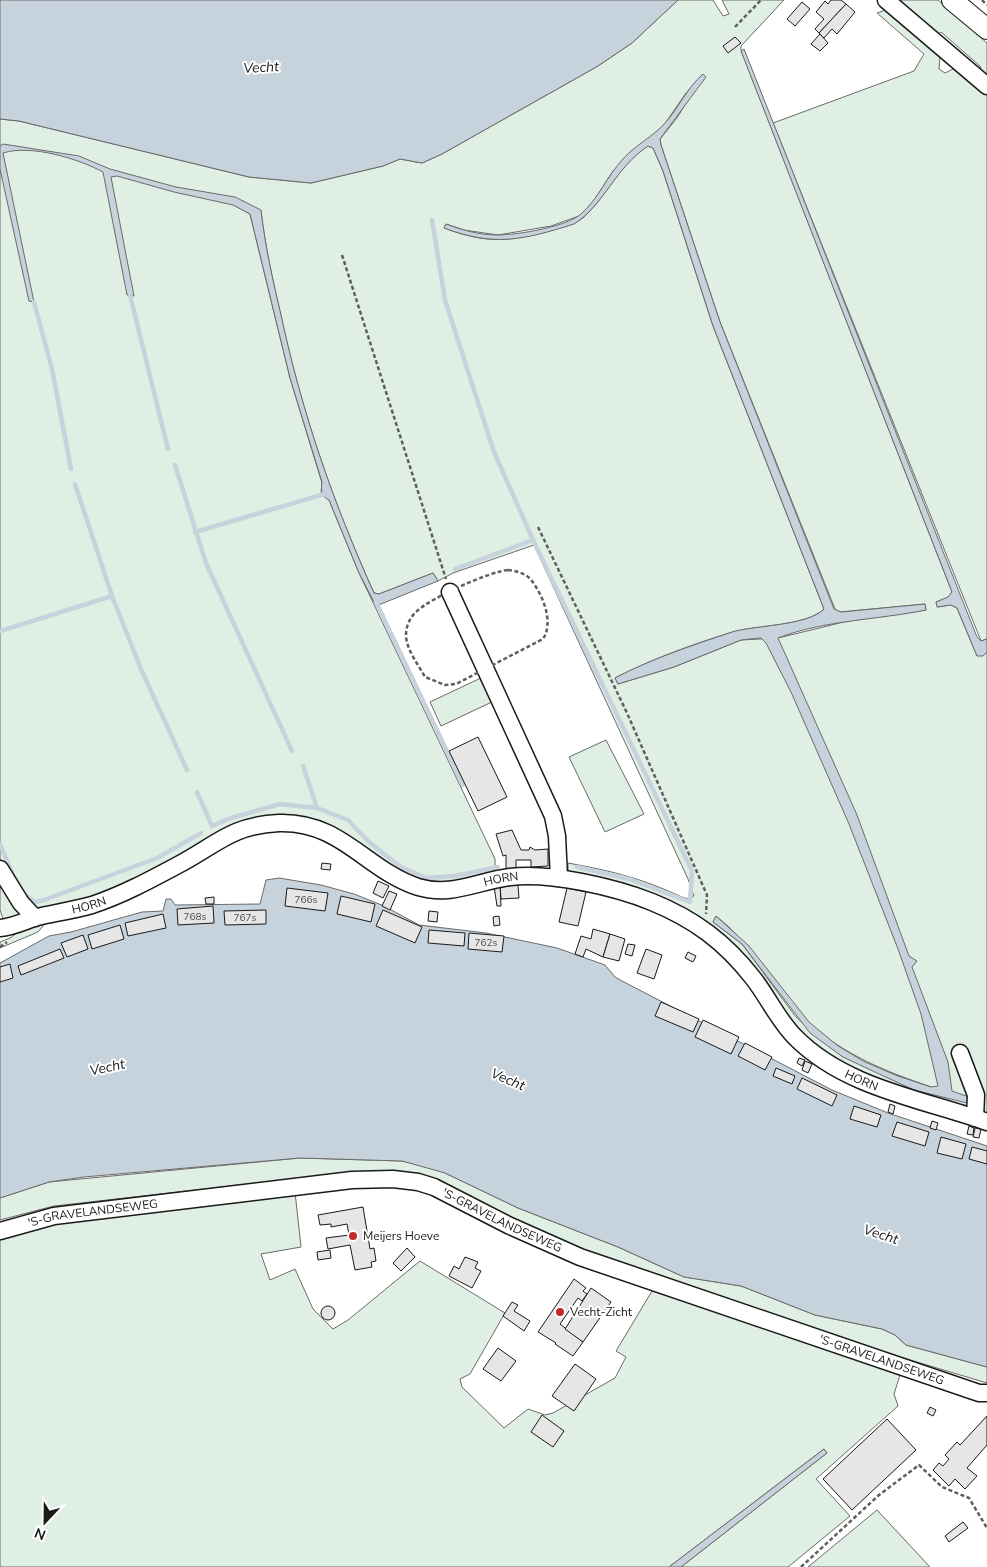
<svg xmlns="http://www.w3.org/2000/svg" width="987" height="1567" font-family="'Nunito Sans',sans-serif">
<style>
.green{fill:#e0efe3;stroke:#6a6a6a;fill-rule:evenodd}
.water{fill:#c6d2dc;stroke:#6a6a6a}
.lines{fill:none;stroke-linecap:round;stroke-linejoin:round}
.stream{stroke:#c6d2dc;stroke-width:4.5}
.building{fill:#e6e6e6;stroke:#1a1a1a}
.minor-casing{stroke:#1a1a1a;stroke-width:19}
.major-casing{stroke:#1a1a1a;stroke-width:22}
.path{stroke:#5f5f5f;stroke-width:2.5;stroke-dasharray:4 2.5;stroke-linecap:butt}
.minor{stroke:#fff;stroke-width:16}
.major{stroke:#fff;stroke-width:20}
.poi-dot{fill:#c62828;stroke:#fff;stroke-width:2}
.labels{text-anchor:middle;stroke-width:4;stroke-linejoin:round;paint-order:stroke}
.number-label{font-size:10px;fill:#4d4d4d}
.street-label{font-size:12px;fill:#1a1a1a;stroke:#fff}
.poi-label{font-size:12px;fill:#1a1a1a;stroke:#fff;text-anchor:start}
.water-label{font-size:14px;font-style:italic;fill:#1a1a1a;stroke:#fff}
</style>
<rect width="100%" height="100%" fill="#fff"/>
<g class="green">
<path d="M678 0H713L723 16 729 14 722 0H784L741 46V50L952 592 949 597 936 602 938 607 951 605 957 608 977 656 987 652V1114L962 1111 848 1069 803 1038 722 938 568 873V863C612 871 641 878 682 897L689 899 694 896 688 879 534 545 453 573 438 581 433 573 379 594 374 593C333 503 302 413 281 316 273 281 265 246 261 211L234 205 250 214 290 378 322 483 321 492 329 500 359 573 495 859V872C480 876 463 883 447 884 389 890 347 816 285 816L95 896 34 911 0 860V119L19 121 249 177 311 183 383 166 400 159 422 163 442 154 598 66 632 43ZM703 75 677 118 660 139 661 145 720 322 835 609 840 612 925 604 926 610 848 621 778 638 741 640 674 667 618 684 615 678C652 659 693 644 733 632 756 625 807 626 824 609L713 326 663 171 653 148 648 146C618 165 608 195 584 217 575 225 563 227 552 230 508 242 487 244 444 228L446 224 464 230 498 235 551 226 579 216 593 202 613 171 664 125 686 93ZM716 916C756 947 774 991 809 1023 844 1055 887 1072 931 1087L843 1057 796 1017 742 944 713 922Z"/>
<polygon points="894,0 938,0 987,43 987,79 978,72 981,67 941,32 937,36"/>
<polygon points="889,9 940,56 939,69 945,73 953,69 958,70 987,92 987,639 981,641 773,123 914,71 924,54 877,13"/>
<polygon points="483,677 494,701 441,726 430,702"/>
<polygon points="606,740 644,814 605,832 569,757"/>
<polygon points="0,878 22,917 5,924 0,910"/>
<polygon points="48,920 38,932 0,948 0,942 10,938 25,927"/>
<polygon points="300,1158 402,1161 429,1167 445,1173 518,1208 618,1247 684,1277 741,1286 815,1315 882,1329 895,1335 906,1345 987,1367 987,1383 860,1345 689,1289 548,1237 464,1194 310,1177 54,1206 0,1220 0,1198 49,1182"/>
<polygon points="295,1192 301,1247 261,1254 270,1280 295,1269 313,1309 333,1329 348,1320 420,1261 505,1313 470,1374 460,1379 462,1387 504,1428 528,1409 545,1415 553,1413 615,1378 626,1357 616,1351 652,1291 901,1372 894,1394 898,1406 816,1479 850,1516 788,1567 681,1567 827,1453 824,1449 669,1567 0,1567 0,1237 46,1224"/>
<polygon points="877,1510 930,1567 808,1567"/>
</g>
<g class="water">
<polygon points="0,0 678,0 632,43 598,66 442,154 422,163 400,159 383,166 311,183 249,177 19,121 0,119"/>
<polygon points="744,49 977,637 981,641 987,639 987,652 983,656 977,656 957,608 951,605 937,607 936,602 948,597 952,592 741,51"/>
<path d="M703 74 706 77 660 139 661 145 720 322 834 609 841 612 925 604 926 610C877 620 825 620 778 638L857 815 909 956 917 961 912 967 948 1062 952 1091 969 1097 967 1103 914 1090 877 1073 843 1057 810 1033 742 944 713 922 716 916 749 946 809 1022 838 1046 865 1062 898 1076 931 1087 938 1086 921 1014 898 949 849 824 791 692 766 643 761 638 741 640 674 667 618 684 615 678C651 659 693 645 732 632 756 625 807 626 824 609L713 326 663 171 653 148 648 146C615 168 604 205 574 224 523 240 495 247 444 228L446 224C462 230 479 235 497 235 517 235 566 227 581 214 599 198 607 176 623 159 635 145 653 137 666 122 679 107 687 88 703 74Z"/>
<path d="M3 144 79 156 110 169 176 187 235 197 261 210C265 246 273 281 281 315 302 413 333 502 374 593L379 594 433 573 438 581 376 606 359 573 329 500C321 496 321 491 322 482L290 378 250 214 233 205 174 192 117 176 111 177 134 296 127 295 103 172C79 159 31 144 3 153L34 302 29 301 0 169V146Z"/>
<polygon points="279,878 321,885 354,894 384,906 419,925 486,933 557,948 605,965 615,977 624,982 832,1090 888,1113 987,1146 987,1367 906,1345 895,1335 882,1329 815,1315 741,1286 684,1277 618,1247 518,1208 445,1173 402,1161 300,1158 84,1177 49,1182 0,1198 0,963 49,936 71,932 142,912 163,911 166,899 171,899 175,905 260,904 266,880"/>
<polygon points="824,1449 827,1453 681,1567 669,1567"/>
</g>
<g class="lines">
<g class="stream">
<polyline points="432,220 445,300 494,452 533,540 692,871 690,902 629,879 577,867"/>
<polyline points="130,295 168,449"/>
<polyline points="34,302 52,369 71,469"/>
<polyline points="175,465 206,563 292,751"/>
<polyline points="75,484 112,596 141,669 187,770"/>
<polyline points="195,532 328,493"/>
<polyline points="455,569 533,540"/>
<polyline points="376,602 463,785"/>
<polyline points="0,631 112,596"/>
<polyline points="303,766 317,808"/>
<polyline points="197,792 212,826 231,818 280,804 317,808 348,820 370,843 401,867 426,878 455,876 498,867"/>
<polyline points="0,844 16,882"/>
<polyline points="22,893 35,902 44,900 157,858 201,833"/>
</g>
</g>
<g class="building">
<polygon points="831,0 841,0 846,4 819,33 815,29 824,19 816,12 825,1 828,4"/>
<polygon points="802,2 810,9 795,26 787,19"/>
<polygon points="846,4 855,12 837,34 832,29 824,38 819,33"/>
<polygon points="820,34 828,43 820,51 811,44"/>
<polygon points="735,37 741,43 728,53 723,46"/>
<polygon points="478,737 507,797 478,811 449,751"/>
<polygon points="512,830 521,850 529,850 530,847 535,850 548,849 548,866 531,867 531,860 516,860 516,869 506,869 506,855 503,856 496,834"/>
<polygon points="322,863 331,864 330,870 321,869"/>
<polygon points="378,881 389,886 383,898 373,893"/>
<polygon points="500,885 518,885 519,898 501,899"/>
<polygon points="500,885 501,906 497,906 494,886"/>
<polygon points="287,888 328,893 325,911 285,906"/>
<polygon points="567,888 586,892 578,926 559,922"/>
<polygon points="389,891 397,894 390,910 382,906"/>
<polygon points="341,896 375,904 371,922 337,914"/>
<polygon points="214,897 214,904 206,904 205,898"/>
<polygon points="213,906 214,923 178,925 177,909"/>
<polygon points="266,910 266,924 225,925 224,911"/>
<polygon points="383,910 422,927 415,943 376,926"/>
<polygon points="429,911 438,912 437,922 428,921"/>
<polygon points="163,914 166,928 128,936 125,923"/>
<polygon points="499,916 500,925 494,926 493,917"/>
<polygon points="120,925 124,939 92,949 88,935"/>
<polygon points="593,929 610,934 603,957 586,949 583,957 575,954 581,936 591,939"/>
<polygon points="429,930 465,933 464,946 428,943"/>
<polygon points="469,933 504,936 502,952 468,949"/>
<polygon points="610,934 625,939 619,961 603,957"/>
<polygon points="83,935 88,949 67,957 61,943"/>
<polygon points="628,944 635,945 632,956 625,954"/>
<polygon points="60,949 64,958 21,975 18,966"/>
<polygon points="646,949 662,955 654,979 637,973"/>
<polygon points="688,952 696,956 693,962 685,958"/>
<polygon points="10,964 13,978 0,982 0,967"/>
<polygon points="661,1002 699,1019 693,1032 655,1016"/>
<polygon points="703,1020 739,1037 731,1054 695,1037"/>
<polygon points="745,1043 772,1057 765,1070 738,1056"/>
<polygon points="799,1058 805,1060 802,1066 797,1063"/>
<polygon points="805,1061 812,1064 808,1073 802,1070"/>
<polygon points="776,1068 795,1076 792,1084 773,1076"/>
<polygon points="802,1078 837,1095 832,1106 797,1089"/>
<polygon points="890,1104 895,1106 893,1114 888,1112"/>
<polygon points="854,1106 881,1115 877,1127 850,1119"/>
<polygon points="932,1121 938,1123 936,1130 930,1128"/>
<polygon points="897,1122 929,1132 925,1146 892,1136"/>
<polygon points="969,1126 974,1128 973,1135 967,1134"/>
<polygon points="975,1128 981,1129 979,1138 973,1137"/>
<polygon points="941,1137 966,1144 962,1159 937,1153"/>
<polygon points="972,1147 987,1151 987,1164 969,1159"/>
<polygon points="363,1207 370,1249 374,1248 376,1261 371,1262 372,1267 355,1270 350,1245 328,1249 326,1238 349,1235 347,1224 331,1227 331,1224 320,1225 318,1215"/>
<polygon points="407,1248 415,1257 401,1271 393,1263"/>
<polygon points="330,1250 331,1258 318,1260 317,1252"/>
<polygon points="465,1257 478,1262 475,1268 481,1271 472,1288 449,1276 454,1266 459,1269"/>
<polygon points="574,1279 586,1288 583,1291 587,1294 582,1301 578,1298 560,1324 583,1342 573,1356 555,1344 556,1343 538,1332"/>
<polygon points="591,1288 611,1302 583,1342 565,1329"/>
<polygon points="512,1302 518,1305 514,1311 530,1321 524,1331 503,1316"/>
<circle cx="328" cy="1313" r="7"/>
<polygon points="498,1348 516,1361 501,1381 483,1369"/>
<polygon points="575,1364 596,1379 574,1411 552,1396"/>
<polygon points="930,1407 936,1410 933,1416 927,1413"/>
<polygon points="542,1415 564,1431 553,1447 531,1432"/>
<polygon points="987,1416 987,1445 967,1468 977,1476 965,1489 955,1479 949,1486 933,1470 939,1463 943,1466 949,1459 945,1455 957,1442 960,1445"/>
<polygon points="887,1419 916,1450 852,1510 823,1479"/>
<polygon points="963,1522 968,1528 949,1542 945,1536"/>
</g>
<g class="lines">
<g class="minor-casing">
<g id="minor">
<polyline points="886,0 987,86"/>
<polyline points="450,592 553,816 557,836 559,878"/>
<polyline points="0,869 21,903 35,918"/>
<path id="s1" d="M0 928C13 927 25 921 37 917 55 913 74 910 92 905 122 895 150 880 178 865 216 845 232 825 279 823 341 821 366 870 418 887 451 897 478 881 510 877 550 872 615 887 652 902 694 919 725 942 753 978 768 997 778 1020 795 1037 845 1088 923 1099 987 1122"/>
<polyline points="960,1053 976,1095 975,1118"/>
<path id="s2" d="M0 1231 54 1216 352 1180 393 1179 418 1182 434 1187 508 1225 580 1257 979 1393H987"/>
</g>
</g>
<g class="major-casing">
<polyline id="major" points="952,0 987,29"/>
</g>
<g class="path">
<polyline points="982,0 987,5"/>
<polyline points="735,27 761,0"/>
<polyline points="342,255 446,579"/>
<polyline points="538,527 627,713 707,895 706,914"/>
<path d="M508 570C516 571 526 573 532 581 543 596 554 622 543 639L456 684 445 685 425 677C418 664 406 649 406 635 406 626 410 617 417 611 431 598 488 572 508 570Z"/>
<polyline points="0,947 7,942"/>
<polyline points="801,1567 879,1495 919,1465 942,1487 969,1498 987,1528"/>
</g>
<use href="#minor" class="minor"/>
<use href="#major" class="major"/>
</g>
<g class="poi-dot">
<circle cx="353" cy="1236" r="5"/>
<circle cx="560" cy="1312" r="5"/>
</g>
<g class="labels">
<g class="number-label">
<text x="306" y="903">766s</text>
<text x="195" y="920">768s</text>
<text x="245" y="921">767s</text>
<text x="486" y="946">762s</text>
</g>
<g class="street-label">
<text dy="4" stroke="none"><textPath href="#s1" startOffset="541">HORN</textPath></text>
<text dy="4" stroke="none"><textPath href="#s1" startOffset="92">HORN</textPath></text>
<text dy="4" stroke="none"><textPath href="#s1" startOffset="976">HORN</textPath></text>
<text dy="4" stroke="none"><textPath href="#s2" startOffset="95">'S-GRAVELANDSEWEG</textPath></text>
<text dy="4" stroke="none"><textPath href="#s2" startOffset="515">'S-GRAVELANDSEWEG</textPath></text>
<text dy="4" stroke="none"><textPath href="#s2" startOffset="920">'S-GRAVELANDSEWEG</textPath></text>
</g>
<g class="poi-label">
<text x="363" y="1240">Meijers Hoeve</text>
<text x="570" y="1316">Vecht-Zicht</text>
</g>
<g class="water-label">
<text transform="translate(261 67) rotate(-3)" y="5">Vecht</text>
<text transform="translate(107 1067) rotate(-12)" y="5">Vecht</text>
<text transform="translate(508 1079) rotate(23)" y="5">Vecht</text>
<text transform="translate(881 1234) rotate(18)" y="5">Vecht</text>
</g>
</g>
<g transform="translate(45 1522) rotate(202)" stroke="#ffffff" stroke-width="4" paint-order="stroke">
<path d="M0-4L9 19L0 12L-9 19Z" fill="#1a1a1a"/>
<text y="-8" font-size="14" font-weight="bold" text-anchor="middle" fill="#1a1a1a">N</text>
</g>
</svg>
